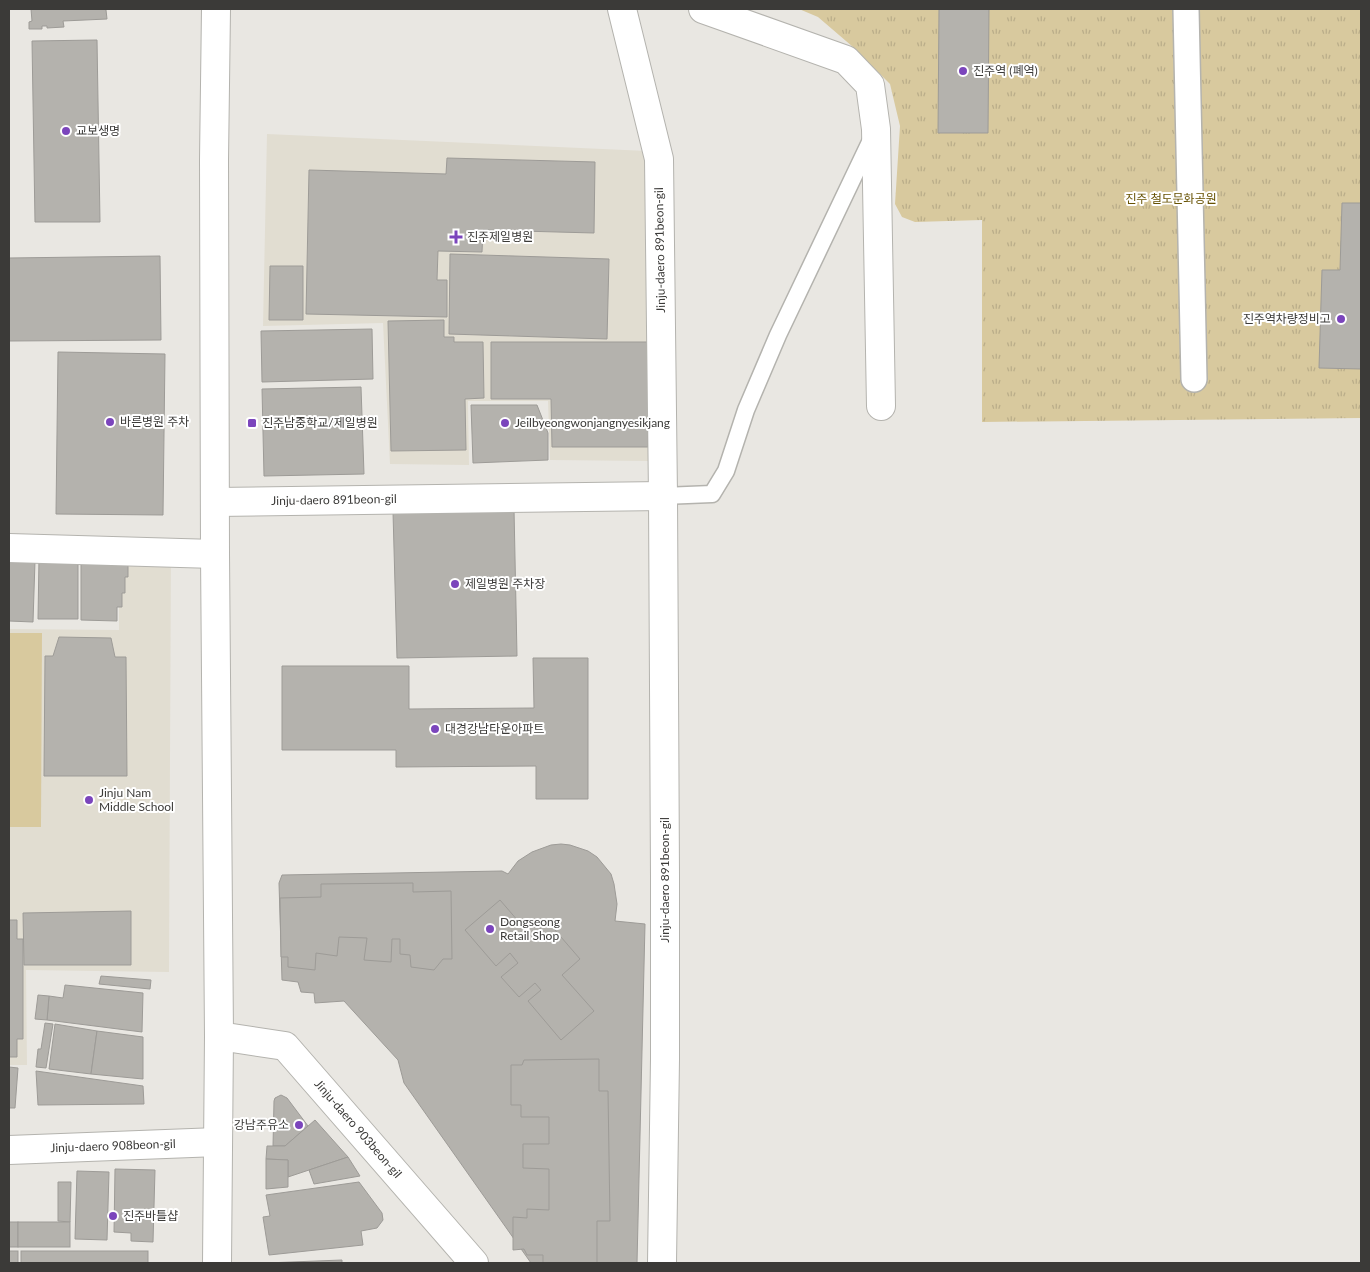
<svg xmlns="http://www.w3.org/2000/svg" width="1370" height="1272" font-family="Lato,'Noto Sans KR',sans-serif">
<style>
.built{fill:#e1ddd1}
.park{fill:url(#park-tufts)}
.pitch{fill:#d8c99e}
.building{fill:#b4b2ad;stroke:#9d9b97}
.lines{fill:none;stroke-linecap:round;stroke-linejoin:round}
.service-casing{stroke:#b4b3ae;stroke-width:19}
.pedestrian-casing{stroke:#b4b3ae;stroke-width:28}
.minor-casing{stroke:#b4b3ae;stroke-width:30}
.tertiary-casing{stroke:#b4b3ae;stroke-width:30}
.service{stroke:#fff;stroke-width:16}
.pedestrian{stroke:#fff;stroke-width:25}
.minor{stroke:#fff;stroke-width:28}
.tertiary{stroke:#fff;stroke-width:28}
.poi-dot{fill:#7b45bc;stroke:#fff;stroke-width:2}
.labels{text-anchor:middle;stroke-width:4;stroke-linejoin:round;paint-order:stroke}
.poi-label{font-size:12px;fill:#3b3a38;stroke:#fff;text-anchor:start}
.park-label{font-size:12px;fill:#675203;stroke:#fff}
.street-label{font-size:12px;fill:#3b3a38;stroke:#fff}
</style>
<defs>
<pattern id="park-tufts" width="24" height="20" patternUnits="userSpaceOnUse" patternTransform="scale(1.25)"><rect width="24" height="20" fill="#d8c99e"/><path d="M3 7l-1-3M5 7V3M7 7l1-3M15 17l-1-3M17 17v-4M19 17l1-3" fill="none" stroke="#baad89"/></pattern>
</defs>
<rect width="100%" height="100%" fill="#e9e7e2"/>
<g class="built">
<polygon points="267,134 647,151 650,461 550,460 548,401 468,401 469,465 390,464 383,323 263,326"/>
<polygon points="119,543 171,544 169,972 26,970 27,1065 9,1065 9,629 119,630"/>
</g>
<polygon class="park" points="799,9 1361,9 1361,418 982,422 982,220 915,222 902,217 895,204 900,126 890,84 853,47 818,17"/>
<polygon class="pitch" points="9,633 42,633 41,827 9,827"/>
<g class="building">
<polygon points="31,9 104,9 106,10 107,19 63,21 64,27 47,28 47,26 42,26 42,29 29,29 29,22 32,21"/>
<polygon points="939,9 989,9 988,133 938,133"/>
<polygon points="97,40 100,222 35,222 32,41"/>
<polygon points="447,158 595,162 594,233 483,230 482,252 438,251 437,280 447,280 447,317 306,314 309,170 446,174"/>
<polygon points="1342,203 1361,203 1361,369 1319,368 1322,270 1340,270"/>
<polygon points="450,254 609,259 607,339 449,334"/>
<polygon points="160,256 161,340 9,341 9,258"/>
<polygon points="270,266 303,266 303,320 269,320"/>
<polygon points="444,320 444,337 454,337 454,342 483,342 484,398 465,399 466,450 391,451 388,321"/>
<polygon points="372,329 373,379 262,382 261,331"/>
<polygon points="491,342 648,342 648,447 552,447 551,399 491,399"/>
<polygon points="58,352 165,354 163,515 56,514"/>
<polygon points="361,387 364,474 264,476 262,389"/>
<polygon points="471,405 537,405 548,433 548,460 473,463"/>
<polygon points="514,509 517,656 397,658 393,512"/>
<polygon points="39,558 78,558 78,619 38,619"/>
<polygon points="81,559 128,560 128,577 125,577 125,593 122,593 122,607 117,607 117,621 81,620"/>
<polygon points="9,561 35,561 33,622 9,621"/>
<polygon points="59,637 111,638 115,657 126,657 127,776 44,776 45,656 53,656"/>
<polygon points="533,658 588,658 588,799 536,799 536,766 396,767 396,750 282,750 282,666 409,666 409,709 534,708"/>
<polygon points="561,844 570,845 588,851 597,857 611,874 614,884 617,904 615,921 645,924 637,1263 531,1263 404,1083 398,1060 344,1001 315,1003 314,993 301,992 298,982 282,980 279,883 282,875 502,871 508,874 518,861 532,852 551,845"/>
<polygon points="413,883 413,892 451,891 452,959 443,959 434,970 411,967 410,955 400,954 400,939 392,939 391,962 364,960 367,938 339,937 337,956 316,953 315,970 288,967 288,957 281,957 280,898 321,897 321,884"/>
<polygon points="500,900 531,936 548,922 580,959 562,975 594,1011 561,1040 528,1001 541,990 535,983 519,997 501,977 518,963 510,953 496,966 465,930"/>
<polygon points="131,911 131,965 24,965 23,913"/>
<polygon points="9,920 17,920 17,939 23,939 23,1039 17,1039 17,1057 9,1057"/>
<polygon points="101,976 151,980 150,989 99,984"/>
<polygon points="65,985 143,993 142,1032 47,1020 49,996 63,998"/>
<polygon points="38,995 49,996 47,1020 35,1019"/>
<polygon points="45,1023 53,1024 46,1068 36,1067 38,1049 41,1049"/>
<polygon points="55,1024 97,1031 91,1074 49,1069"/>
<polygon points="97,1031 143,1037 143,1079 91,1074"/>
<polygon points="599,1059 599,1091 608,1091 610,1221 597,1221 597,1263 543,1263 543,1255 527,1255 524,1249 513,1250 513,1217 527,1218 527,1209 549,1210 549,1169 523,1168 523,1144 549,1144 549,1117 521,1117 521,1105 511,1105 511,1065 522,1065 524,1060"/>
<polygon points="9,1067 18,1068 15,1108 9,1108"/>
<polygon points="36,1071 143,1086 144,1104 38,1105"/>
<polygon points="281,1095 287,1098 308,1126 285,1146 273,1146 274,1101 275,1098"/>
<polygon points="315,1120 348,1157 288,1177 288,1160 266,1159 267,1146 285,1146"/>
<polygon points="348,1157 360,1176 314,1184 309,1170"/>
<polygon points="266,1159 288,1160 288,1187 266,1189"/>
<polygon points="115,1169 155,1170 153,1242 131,1241 131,1233 114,1232"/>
<polygon points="77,1171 109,1172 107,1240 75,1239"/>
<polygon points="58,1182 71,1182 70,1222 58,1221"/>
<polygon points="359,1182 382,1213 383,1220 377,1228 361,1231 363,1245 269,1255 263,1217 270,1216 266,1195"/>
<rect x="9" y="1222" width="9" height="25"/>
<rect x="18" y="1222" width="52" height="25"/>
<rect x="9" y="1251" width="9" height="12"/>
<rect x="21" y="1251" width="127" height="12"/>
<polygon points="342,1260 342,1263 266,1263"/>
</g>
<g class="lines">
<g class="service-casing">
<polyline id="service" points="663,496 712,494 726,471 746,410 778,335 872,138"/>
</g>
<g class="pedestrian-casing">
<polyline id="pedestrian" points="1186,9 1194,379"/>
</g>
<g class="minor-casing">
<g id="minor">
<polyline points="622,9 659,159 663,496 665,876 665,1059 662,1263"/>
<polyline points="703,9 846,60 870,85 876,129 881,406"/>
<polyline points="215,502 663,496"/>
<polyline points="9,548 215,554"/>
<polyline points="219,1036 285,1046 474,1263"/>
</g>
</g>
<g class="tertiary-casing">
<g id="tertiary">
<polyline points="216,9 214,160 215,554 219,1036 217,1263"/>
<polyline points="9,1150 218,1142"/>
</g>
</g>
<use href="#service" class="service"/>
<use href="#pedestrian" class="pedestrian"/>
<use href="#minor" class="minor"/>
<use href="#tertiary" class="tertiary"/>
</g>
<g class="poi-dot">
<circle cx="963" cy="71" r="5"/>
<circle cx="66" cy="131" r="5"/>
<path d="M453.5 229.5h5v5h5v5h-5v5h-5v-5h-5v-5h5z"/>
<circle cx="1341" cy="319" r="5"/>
<circle cx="110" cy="422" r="5"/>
<rect x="247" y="418" width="10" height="10" rx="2.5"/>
<circle cx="505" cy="423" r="5"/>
<circle cx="455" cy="584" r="5"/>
<circle cx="435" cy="729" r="5"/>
<circle cx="89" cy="800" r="5"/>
<circle cx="490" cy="929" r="5"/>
<circle cx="299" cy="1125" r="5"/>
<circle cx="113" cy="1216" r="5"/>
</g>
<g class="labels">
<g class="poi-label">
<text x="973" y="75">진주역 (폐역)</text>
<text x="76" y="135">교보생명</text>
<text x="467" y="241">진주제일병원</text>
<text x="1331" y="323" text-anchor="end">진주역차량정비고</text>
<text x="120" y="426">바른병원 주차</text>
<text x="262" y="427">진주남중학교/제일병원</text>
<text x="515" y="427">Jeilbyeongwonjangnyesikjang</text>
<text x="465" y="588">제일병원 주차장</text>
<text x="445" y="733">대경강남타운아파트</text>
<text x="99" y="797">Jinju Nam<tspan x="99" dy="14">Middle School</tspan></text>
<text x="500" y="926">Dongseong<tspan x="500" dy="14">Retail Shop</tspan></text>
<text x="289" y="1129" text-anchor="end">강남주유소</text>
<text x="123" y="1220">진주바틀샵</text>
</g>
<g class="park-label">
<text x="1171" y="203">진주 철도문화공원</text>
</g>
<g class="street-label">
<text transform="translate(660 250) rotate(-91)" y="4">Jinju-daero 891beon-gil</text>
<text transform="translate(334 500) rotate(-1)" y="4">Jinju-daero 891beon-gil</text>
<text transform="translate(665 880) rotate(-90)" y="4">Jinju-daero 891beon-gil</text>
<text transform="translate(358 1129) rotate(49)" y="4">Jinju-daero 903beon-gil</text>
<text transform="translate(113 1146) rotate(-2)" y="4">Jinju-daero 908beon-gil</text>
</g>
</g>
<rect width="1370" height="1272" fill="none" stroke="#3b3a38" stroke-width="20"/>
</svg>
